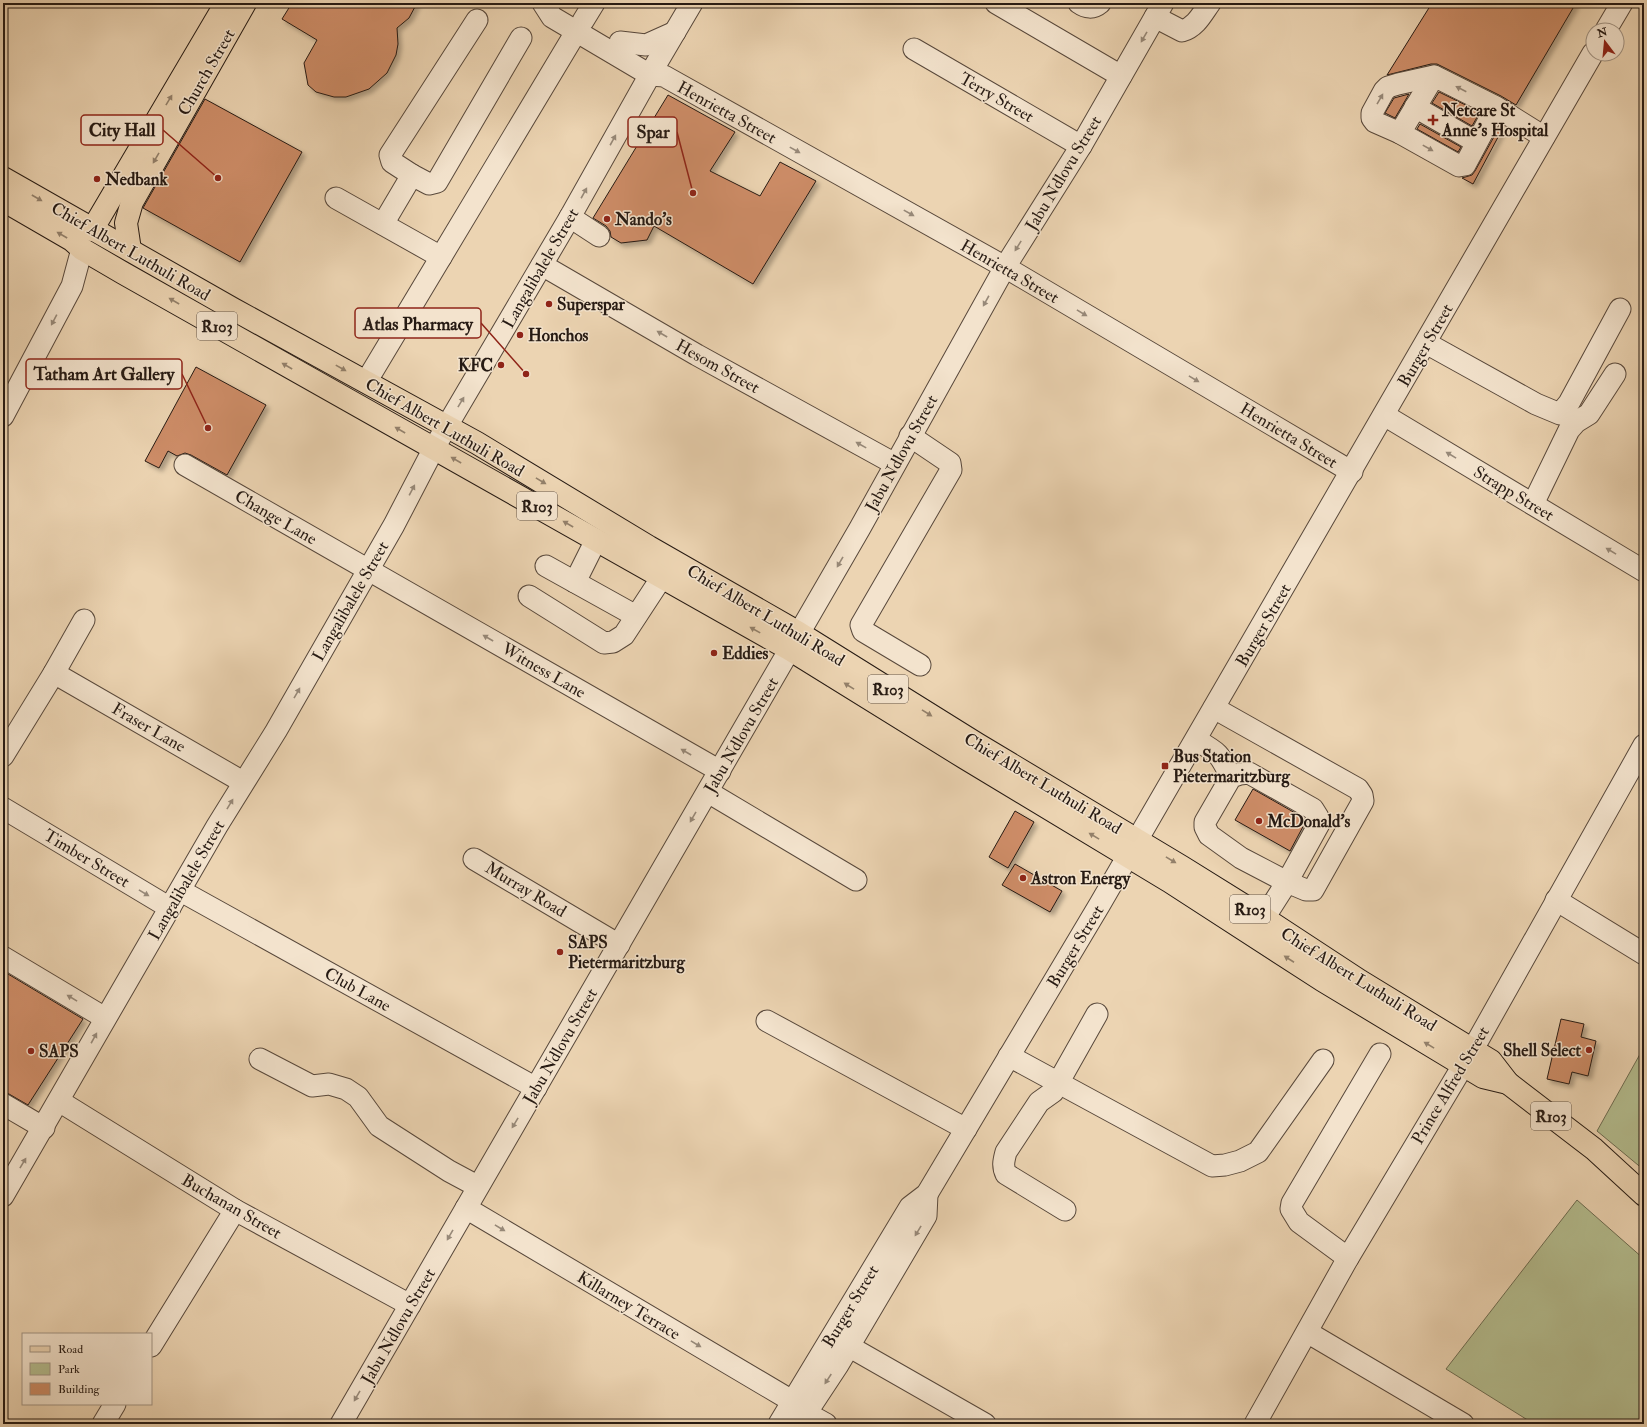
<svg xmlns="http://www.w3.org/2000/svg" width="1647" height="1427" font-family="'IM FELL Double Pica',serif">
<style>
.green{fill:#b4bd8f;stroke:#6d6c51}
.building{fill:#ce8d67;stroke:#261a13;filter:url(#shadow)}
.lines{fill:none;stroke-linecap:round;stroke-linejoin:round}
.minor-casing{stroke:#58483b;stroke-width:23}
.major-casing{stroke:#261a13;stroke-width:24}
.minor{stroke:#f3e3cd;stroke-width:21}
.major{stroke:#ecd4b2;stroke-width:22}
.oneway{fill:#978979}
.oneway2{fill:#93806a}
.poi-dot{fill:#8f2418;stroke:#f3e3cd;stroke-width:1.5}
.labels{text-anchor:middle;stroke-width:3;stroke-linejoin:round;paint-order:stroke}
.shield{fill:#f3e3cd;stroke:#64564b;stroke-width:1}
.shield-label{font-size:16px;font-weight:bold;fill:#261a13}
.street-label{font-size:17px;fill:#261a13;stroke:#f3e3cd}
.poi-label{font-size:17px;font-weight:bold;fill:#261a13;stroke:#f3e3cd;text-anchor:start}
.leader{fill:none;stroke:#8f2418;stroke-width:1.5}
.callout-dot{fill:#8f2418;stroke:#f3e3cd;stroke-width:1.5}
.callout{fill:#f3e3cd;stroke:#8f2418;stroke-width:1.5}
.callout-label{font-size:18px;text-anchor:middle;font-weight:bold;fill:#261a13}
</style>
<defs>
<filter id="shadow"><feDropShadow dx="3.5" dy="3.5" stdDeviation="2" flood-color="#0004"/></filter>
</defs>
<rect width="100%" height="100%" fill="#ecd4b2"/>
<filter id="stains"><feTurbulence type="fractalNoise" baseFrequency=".005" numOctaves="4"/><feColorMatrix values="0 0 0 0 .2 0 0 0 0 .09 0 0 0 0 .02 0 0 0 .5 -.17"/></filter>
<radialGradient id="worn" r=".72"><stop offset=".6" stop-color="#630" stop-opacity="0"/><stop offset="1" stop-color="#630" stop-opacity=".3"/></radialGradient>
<g class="green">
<polygon points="1644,1047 1644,1170 1597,1131"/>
<polygon points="1577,1200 1644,1259 1644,1424 1534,1424 1446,1369"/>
</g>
<g class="building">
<polygon points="292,3 417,3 409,18 397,28 398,44 396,55 387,73 369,89 346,97 334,97 316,92 308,85 304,63 317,40 282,19"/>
<polygon points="1432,3 1576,3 1516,105 1501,96 1437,64 1431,64 1387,75"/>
<polygon points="1439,92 1480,112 1472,126 1432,103"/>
<polygon points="1409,94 1395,118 1385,113 1394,98"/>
<polygon points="668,95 735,132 710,171 760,196 780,162 816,181 753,284 654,226 647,240 621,243 611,237 610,231 606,226 593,218"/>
<polygon points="205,99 302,152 240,262 143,208"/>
<polygon points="1420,124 1461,147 1458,152 1417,129"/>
<polygon points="1501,124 1504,126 1473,184 1462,178 1472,175 1475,171"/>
<polygon points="196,367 266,405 227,475 191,455 185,453 177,456 168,451 159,468 145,461"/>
<polygon points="1253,789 1304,818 1306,821 1290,851 1235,820"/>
<polygon points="1015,811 1034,822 1008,868 989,857"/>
<polygon points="1015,864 1062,891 1050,912 1002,885"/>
<polygon points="3,971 83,1019 28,1105 9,1094 3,1092"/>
<polygon points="1561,1019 1584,1024 1581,1037 1596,1041 1588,1076 1572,1072 1569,1084 1547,1079"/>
</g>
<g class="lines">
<g class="minor-casing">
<g id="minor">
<polyline points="543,3 552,17 650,75 664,76 1005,267 1352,472"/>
<polyline points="996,3 1121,76"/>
<path d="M1079 3C1086 8 1093 9 1100 3"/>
<path d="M1155 17 1182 31C1196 27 1202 14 1210 3"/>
<polyline points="583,21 594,3"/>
<polyline points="1606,30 1622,3"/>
<polyline points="620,42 646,45 675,32"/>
<polyline points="914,49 1081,146"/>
<polyline points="1415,107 1476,142"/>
<polyline points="1496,107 1465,165 1459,166 1400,133 1434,76 1496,107 1544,137"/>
<polyline points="1400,133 1375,122 1372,118 1372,113 1384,91 1388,87 1398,84 1434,76"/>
<polyline points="412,175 429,184 437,182 521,38"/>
<polyline points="336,198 441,257"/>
<polyline points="570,217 599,236"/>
<polyline points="383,224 412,175 392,162 390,155 477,20"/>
<polyline points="542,265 697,355 895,464"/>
<polyline points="1426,343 1536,404 1560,414 1569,403 1620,309"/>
<polyline points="366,382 576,32"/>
<polyline points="1384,415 1644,571"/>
<polyline points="3,416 72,286 82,249"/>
<polyline points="910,436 950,463 951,470 861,625 863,631 920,665"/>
<polyline points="185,465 720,771"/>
<polyline points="1533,504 1569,430 1576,422 1589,414 1615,374"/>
<polyline points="546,566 636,616"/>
<polyline points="575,582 596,540"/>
<polyline points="529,596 604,643 613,642 624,635 662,577"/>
<polyline points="54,673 243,782"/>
<polyline points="1214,708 1358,789 1362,795 1363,801 1313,890 1306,890 1287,882 1264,918"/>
<path d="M1196 740C1219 753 1219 753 1231 777"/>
<polyline points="3,756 54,673 84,620"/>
<polygon points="1249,773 1313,809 1318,817 1319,824 1287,882 1241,858 1209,835 1205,827 1205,822 1231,777 1240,774"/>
<polyline points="708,792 856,880"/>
<polyline points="3,808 170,908"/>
<polyline points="474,859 619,945"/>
<polyline points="181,891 536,1088"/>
<polyline points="1556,900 1644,954"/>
<polyline points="3,957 105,1018"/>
<polyline points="767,1021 966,1129"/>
<polyline points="1009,1056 1212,1166 1225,1165 1240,1161 1258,1152 1323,1060"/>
<polyline points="260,1059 312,1086 329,1084 346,1089 358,1097 379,1126 449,1171 477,1186"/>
<polyline points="59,1101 235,1210 410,1305"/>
<polyline points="3,1104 44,1128"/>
<polyline points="3,1196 217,826 276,731 394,525 434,448 570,217 656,64 692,3"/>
<polyline points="466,1208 792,1401"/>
<path d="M1065 1210 1006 1174C1002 1166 1004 1160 1006 1152L1039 1102 1053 1092 1097 1014"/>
<polyline points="1348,1258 1299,1222 1291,1209 1292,1203 1380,1054"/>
<polyline points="1307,1332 1463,1424"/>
<polyline points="836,1339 985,1424"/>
<polyline points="151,1346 235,1210"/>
<polyline points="806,1413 826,1424"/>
<polyline points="103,1424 115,1404"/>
<polyline points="341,1424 860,528 1005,267 1081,146 1163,3"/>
<polyline points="779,1424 910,1207 927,1194 1100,904 1593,53"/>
<polyline points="799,1424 838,1365 926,1216 927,1194"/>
<polyline points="1255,1424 1348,1258 1473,1049 1644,745"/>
</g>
</g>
<g class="major-casing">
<g id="major">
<polyline points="3,178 233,309 477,443 649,547 799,633 977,744 1182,867 1264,918 1360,981 1491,1061 1508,1083 1594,1149 1644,1195"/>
<polyline points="3,200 72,240 82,249 123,273 789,649 965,758 1169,881 1322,980 1463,1065 1483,1077 1508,1083"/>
<polyline points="92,230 226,3"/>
<polyline points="130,250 126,223 132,202 245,3"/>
</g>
</g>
<use href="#minor" class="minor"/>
<use href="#major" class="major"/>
</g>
<defs><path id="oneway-solid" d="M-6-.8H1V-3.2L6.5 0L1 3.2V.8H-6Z"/></defs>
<g class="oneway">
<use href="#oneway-solid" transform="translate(1144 37) rotate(120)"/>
<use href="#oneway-solid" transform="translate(1461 89) rotate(-153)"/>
<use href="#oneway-solid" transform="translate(1380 99) rotate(-60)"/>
<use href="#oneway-solid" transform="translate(613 140) rotate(-61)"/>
<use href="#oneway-solid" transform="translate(1428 148) rotate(29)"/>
<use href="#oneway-solid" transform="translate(795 150) rotate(29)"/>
<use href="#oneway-solid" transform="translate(584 193) rotate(-61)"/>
<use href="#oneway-solid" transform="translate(909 213) rotate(29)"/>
<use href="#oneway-solid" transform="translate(1018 246) rotate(122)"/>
<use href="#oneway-solid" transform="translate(986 301) rotate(119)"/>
<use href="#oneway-solid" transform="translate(1082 313) rotate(31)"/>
<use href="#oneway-solid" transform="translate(54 320) rotate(118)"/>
<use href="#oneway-solid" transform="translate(662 334) rotate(-150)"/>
<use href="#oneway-solid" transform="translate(1194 379) rotate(31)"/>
<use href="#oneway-solid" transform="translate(461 402) rotate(-59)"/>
<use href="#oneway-solid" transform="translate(861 445) rotate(-151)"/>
<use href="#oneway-solid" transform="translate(1451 455) rotate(-149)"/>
<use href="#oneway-solid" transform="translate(412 490) rotate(-62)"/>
<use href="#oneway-solid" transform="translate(1611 551) rotate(-149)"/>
<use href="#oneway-solid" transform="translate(840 562) rotate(120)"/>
<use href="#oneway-solid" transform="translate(488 638) rotate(-150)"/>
<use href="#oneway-solid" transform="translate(297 693) rotate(-60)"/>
<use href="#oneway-solid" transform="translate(686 752) rotate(-150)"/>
<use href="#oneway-solid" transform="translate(230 804) rotate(-59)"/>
<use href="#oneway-solid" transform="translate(693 817) rotate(120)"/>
<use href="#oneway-solid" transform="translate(144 893) rotate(31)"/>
<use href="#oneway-solid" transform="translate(72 998) rotate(-149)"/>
<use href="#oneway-solid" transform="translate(94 1038) rotate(-61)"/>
<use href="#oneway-solid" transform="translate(515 1123) rotate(121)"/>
<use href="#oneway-solid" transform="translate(23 1163) rotate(-59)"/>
<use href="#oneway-solid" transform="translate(500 1228) rotate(31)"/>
<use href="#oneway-solid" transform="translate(918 1231) rotate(121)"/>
<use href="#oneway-solid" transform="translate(450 1235) rotate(120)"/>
<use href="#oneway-solid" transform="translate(696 1344) rotate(31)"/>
<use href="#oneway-solid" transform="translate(828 1379) rotate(123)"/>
<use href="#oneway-solid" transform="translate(357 1396) rotate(120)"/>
</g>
<g class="oneway2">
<use href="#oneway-solid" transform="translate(169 100) rotate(-59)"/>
<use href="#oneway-solid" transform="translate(156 158) rotate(120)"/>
<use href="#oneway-solid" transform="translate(37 198) rotate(30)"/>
<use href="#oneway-solid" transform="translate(62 235) rotate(-150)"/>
<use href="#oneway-solid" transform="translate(174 301) rotate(-150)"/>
<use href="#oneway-solid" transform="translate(287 366) rotate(-150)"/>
<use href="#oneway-solid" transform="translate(341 368) rotate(29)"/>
<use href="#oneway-solid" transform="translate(400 430) rotate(-150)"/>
<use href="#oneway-solid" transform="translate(456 460) rotate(-150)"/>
<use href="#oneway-solid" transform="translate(541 481) rotate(31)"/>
<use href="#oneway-solid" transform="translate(568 524) rotate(-150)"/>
<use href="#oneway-solid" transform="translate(755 630) rotate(-151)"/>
<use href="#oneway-solid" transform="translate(849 686) rotate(-148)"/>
<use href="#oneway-solid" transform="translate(927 713) rotate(32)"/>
<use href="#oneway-solid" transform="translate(1094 836) rotate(-149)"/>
<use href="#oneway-solid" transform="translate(1171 860) rotate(31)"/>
<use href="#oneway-solid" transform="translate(1289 959) rotate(-147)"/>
<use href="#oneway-solid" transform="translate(1429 1045) rotate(-149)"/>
</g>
<g class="poi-dot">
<path d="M1431 114h4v4h4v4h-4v4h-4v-4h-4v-4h4z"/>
<circle cx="97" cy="179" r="4"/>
<circle cx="607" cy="219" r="4"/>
<circle cx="549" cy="304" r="4"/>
<circle cx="520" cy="335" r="4"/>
<circle cx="501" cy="365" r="4"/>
<circle cx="714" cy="653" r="4"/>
<rect x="1161" y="762" width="8" height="8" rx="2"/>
<circle cx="1259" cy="821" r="4"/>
<circle cx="1023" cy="878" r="4"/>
<circle cx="560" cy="952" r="4"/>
<circle cx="1589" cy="1050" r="4"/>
<circle cx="31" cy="1051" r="4"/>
</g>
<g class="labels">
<g class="shield">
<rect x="197" y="312" width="40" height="28" rx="3"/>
<rect x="517" y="492" width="40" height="28" rx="3"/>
<rect x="868" y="675" width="40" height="28" rx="3"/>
<rect x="1230" y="895" width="40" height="28" rx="3"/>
<rect x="1531" y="1102" width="40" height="28" rx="3"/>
</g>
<g class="shield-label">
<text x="217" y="332">R103</text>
<text x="537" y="512">R103</text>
<text x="888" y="695">R103</text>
<text x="1250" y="915">R103</text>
<text x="1551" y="1122">R103</text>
</g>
<g class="street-label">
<text transform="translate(206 72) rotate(-60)" y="6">Church Street</text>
<text transform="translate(997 97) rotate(30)" y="6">Terry Street</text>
<text transform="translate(727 112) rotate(29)" y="6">Henrietta Street</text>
<text transform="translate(1063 173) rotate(-59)" y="6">Jabu Ndlovu Street</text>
<text transform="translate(131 251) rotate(30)" y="6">Chief Albert Luthuli Road</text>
<text transform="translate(540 268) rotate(-60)" y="6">Langalibalele Street</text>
<text transform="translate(1010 271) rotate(30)" y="6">Henrietta Street</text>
<text transform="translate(1425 345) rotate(-60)" y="6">Burger Street</text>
<text transform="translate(718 366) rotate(29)" y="6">Hesom Street</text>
<text transform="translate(445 427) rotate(30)" y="6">Chief Albert Luthuli Road</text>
<text transform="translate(1289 435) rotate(31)" y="6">Henrietta Street</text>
<text transform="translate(901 453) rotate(-61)" y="6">Jabu Ndlovu Street</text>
<text transform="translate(1514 493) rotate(31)" y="6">Strapp Street</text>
<text transform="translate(276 517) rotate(30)" y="6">Change Lane</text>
<text transform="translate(350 601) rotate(-60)" y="6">Langalibalele Street</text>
<text transform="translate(766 615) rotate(31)" y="6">Chief Albert Luthuli Road</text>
<text transform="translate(1263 625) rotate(-60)" y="6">Burger Street</text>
<text transform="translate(544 670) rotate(30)" y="6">Witness Lane</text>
<text transform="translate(149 727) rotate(30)" y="6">Fraser Lane</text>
<text transform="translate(741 735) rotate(-60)" y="6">Jabu Ndlovu Street</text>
<text transform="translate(1043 783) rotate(31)" y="6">Chief Albert Luthuli Road</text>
<text transform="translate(87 858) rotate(31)" y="6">Timber Street</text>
<text transform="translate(186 880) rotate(-60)" y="6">Langalibalele Street</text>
<text transform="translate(526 889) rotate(31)" y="6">Murray Road</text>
<text transform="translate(1075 946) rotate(-59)" y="6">Burger Street</text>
<text transform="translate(1359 979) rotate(32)" y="6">Chief Albert Luthuli Road</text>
<text transform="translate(358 989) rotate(29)" y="6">Club Lane</text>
<text transform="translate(560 1046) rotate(-60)" y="6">Jabu Ndlovu Street</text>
<text transform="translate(1450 1085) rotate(-59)" y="6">Prince Alfred Street</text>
<text transform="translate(232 1206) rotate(30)" y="6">Buchanan Street</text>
<text transform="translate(629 1305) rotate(31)" y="6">Killarney Terrace</text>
<text transform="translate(850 1306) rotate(-59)" y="6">Burger Street</text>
<text transform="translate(398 1326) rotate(-60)" y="6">Jabu Ndlovu Street</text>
</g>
<g class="poi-label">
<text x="1442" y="116">Netcare St<tspan x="1442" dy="20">Anne's Hospital</tspan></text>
<text x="105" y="185">Nedbank</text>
<text x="615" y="225">Nando's</text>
<text x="557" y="310">Superspar</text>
<text x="528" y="341">Honchos</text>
<text x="493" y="371" text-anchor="end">KFC</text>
<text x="722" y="659">Eddies</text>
<text x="1173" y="762">Bus Station<tspan x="1173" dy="20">Pietermaritzburg</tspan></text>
<text x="1267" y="827">McDonald's</text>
<text x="1031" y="884">Astron Energy</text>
<text x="568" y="948">SAPS<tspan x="568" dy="20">Pietermaritzburg</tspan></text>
<text x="1581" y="1056" text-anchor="end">Shell Select</text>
<text x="39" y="1057">SAPS</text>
</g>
</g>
<path class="leader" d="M218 178L163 130M693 193L677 132M526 374L481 323M208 428L182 374"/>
<g class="callout-dot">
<circle cx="218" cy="178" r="4"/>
<circle cx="693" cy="193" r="4"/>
<circle cx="526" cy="374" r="4"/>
<circle cx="208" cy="428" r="4"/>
</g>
<g class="callout">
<rect x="81" y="115" width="82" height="30" rx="4"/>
<rect x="628" y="117" width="49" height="30" rx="4"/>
<rect x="355" y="308" width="126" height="30" rx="4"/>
<rect x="26" y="359" width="156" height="30" rx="4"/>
</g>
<g class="callout-label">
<text x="122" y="136">City Hall</text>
<text x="653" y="138">Spar</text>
<text x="418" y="330">Atlas Pharmacy</text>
<text x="104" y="380">Tatham Art Gallery</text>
</g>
<rect width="1647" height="1427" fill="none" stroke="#ecd4b2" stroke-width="16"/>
<rect x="4" y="4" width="1639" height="1419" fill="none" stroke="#261a13" stroke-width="2"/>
<rect x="8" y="8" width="1631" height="1411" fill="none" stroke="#261a13"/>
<rect x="22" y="1333" width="130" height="72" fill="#f3e3cd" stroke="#a19383"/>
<rect x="30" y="1346" width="20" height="6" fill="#ecd4b2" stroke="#a19383"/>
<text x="58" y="1353" font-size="12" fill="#261a13">Road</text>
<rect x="30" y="1363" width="20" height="12" fill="#b4bd8f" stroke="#a19383"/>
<text x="58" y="1373" font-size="12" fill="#261a13">Park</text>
<rect x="30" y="1383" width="20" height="12" fill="#ce8d67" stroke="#a19383"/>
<text x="58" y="1393" font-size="12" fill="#261a13">Building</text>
<g transform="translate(1605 42) rotate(344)"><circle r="19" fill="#f3e3cd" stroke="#a19383"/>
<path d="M0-3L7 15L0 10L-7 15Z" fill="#8f2418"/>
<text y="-6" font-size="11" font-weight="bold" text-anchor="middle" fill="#261a13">N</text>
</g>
<rect width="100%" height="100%" filter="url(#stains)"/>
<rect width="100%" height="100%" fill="url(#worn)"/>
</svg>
